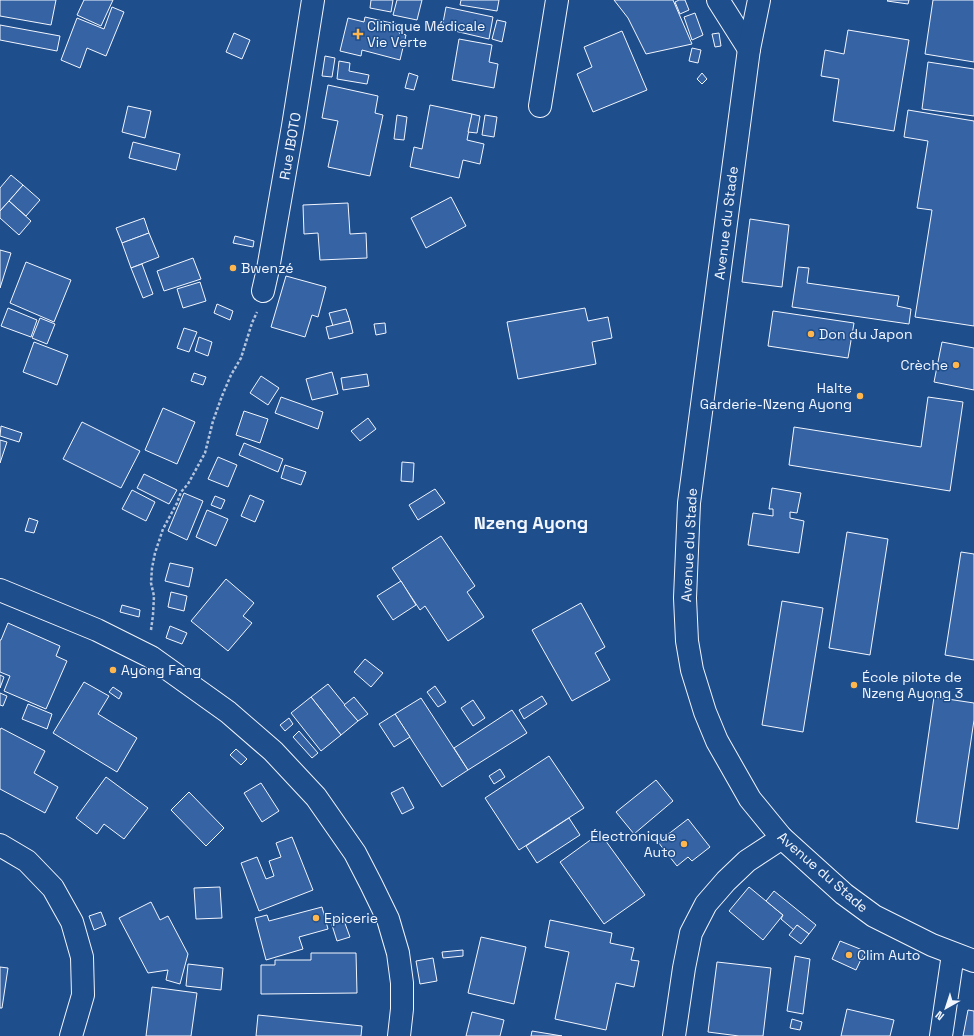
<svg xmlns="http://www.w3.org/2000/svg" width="974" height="1036" font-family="'Space Grotesk',sans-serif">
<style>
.building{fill:#3563a3;stroke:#f2f6ff}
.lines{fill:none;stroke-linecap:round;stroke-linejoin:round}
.minor-casing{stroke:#f2f6ff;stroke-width:24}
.major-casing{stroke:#f2f6ff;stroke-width:24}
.path{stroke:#b3c4dc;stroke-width:2.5;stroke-dasharray:3 2;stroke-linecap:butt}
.minor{stroke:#1f4e8c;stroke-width:22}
.major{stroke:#1f4e8c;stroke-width:22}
.poi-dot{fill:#ffb74d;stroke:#1f4e8c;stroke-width:1.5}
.labels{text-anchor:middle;stroke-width:3;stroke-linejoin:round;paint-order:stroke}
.poi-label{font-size:14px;fill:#f2f6ff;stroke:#1f4e8c;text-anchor:start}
.street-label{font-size:14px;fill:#f2f6ff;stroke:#1f4e8c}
.district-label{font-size:18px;font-weight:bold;fill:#f2f6ff;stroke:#1f4e8c}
</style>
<rect width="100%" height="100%" fill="#1f4e8c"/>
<g class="building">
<polygon points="0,0 56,0 51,25 0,16"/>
<polygon points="84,0 113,0 101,26 77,15"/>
<polygon points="371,0 393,0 391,12 370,8"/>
<polygon points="397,0 422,0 417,20 393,15"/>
<polygon points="461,0 499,0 497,11 460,5"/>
<polygon points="614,0 673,0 692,44 646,54 628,18"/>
<polygon points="679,0 685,0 689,10 680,14 675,2"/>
<polygon points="888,0 909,0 908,4 887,1"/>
<polygon points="933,0 974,0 974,62 925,54"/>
<polygon points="112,7 124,12 106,56 87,48 80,68 61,60 77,18 104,29"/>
<polygon points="446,7 493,17 489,39 442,28"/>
<polygon points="695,13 703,35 692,40 684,17"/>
<polygon points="365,17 400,25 399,33 406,35 400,60 362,50 361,56 340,51 348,18 364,22"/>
<polygon points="497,20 506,22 502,42 492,39"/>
<polygon points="0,25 60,36 57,51 0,40"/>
<polygon points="848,30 909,40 894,131 833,121 839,79 821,76 825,50 844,54"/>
<polygon points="622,31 647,90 593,112 577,74 592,67 584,47"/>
<polygon points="234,33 250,40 242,59 226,52"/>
<polygon points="719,33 721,46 715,47 712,34"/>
<polygon points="459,39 492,45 489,62 498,64 494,88 452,80"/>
<polygon points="692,48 701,50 698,63 689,61"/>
<polygon points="325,56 335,58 332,77 322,76"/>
<polygon points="339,61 350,63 349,71 369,75 367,84 337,79"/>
<polygon points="928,62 974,69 974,116 922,109"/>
<polygon points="409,73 418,76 414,90 405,88"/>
<polygon points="702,73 707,79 702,84 697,79"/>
<polygon points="328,85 378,96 375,113 383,115 370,176 328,167 338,121 322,118"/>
<polygon points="430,105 472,114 467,140 484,144 480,164 463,160 459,178 410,167 414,147 422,149"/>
<polygon points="128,106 151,111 145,138 122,132"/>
<polygon points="908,110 974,121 974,326 915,317 932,210 917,208 928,141 904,137"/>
<polygon points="472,114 480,116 477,133 468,132"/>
<polygon points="397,115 407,117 404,140 394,139"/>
<polygon points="485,115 497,117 494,137 482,135"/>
<polygon points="133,142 180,154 176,170 129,158"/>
<polygon points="11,175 23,185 0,211 0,188"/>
<polygon points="23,185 40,200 26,216 9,201"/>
<polygon points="451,197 466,226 426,248 411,218"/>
<polygon points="9,201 31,221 19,235 0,218 0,211"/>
<polygon points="348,203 350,234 366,233 367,258 320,260 318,233 304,234 303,205"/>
<polygon points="144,218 149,233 122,243 116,228"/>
<polygon points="750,219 789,225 782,287 742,282"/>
<polygon points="149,233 159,257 131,268 122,243"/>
<polygon points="235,236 254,241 253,247 233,243"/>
<polygon points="0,250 11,253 0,288"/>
<polygon points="193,258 201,279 164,291 157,271"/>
<polygon points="26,262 71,280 54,322 10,303"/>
<polygon points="142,264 153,294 143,298 131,268"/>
<polygon points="798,267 809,268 807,283 899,296 897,306 911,309 909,324 792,307"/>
<polygon points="286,276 326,287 318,317 312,315 305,337 271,327"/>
<polygon points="200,282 206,301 183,308 177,289"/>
<polygon points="217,304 233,311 230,320 214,313"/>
<polygon points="8,308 37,320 31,337 1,326"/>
<polygon points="585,308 588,321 608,317 612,338 592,342 596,364 518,379 507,322"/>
<polygon points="346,309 350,321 333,326 329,313"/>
<polygon points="773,311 854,323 848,358 768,346"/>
<polygon points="40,318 55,324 47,344 32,338"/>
<polygon points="350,321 353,333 329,339 326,327"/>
<polygon points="385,323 386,333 376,335 374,324"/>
<polygon points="184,328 197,332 189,352 177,348"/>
<polygon points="199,337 212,342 208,356 195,351"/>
<polygon points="34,342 68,355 57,385 23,372"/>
<polygon points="942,342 974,348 974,390 934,382"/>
<polygon points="332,372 338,394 312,400 306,379"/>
<polygon points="194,373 206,377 203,385 191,381"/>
<polygon points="367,374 369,386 343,390 341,378"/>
<polygon points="261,376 279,388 268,405 250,393"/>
<polygon points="281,397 323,412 318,429 275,413"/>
<polygon points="928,397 963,402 950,491 789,465 794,427 921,447"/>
<polygon points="163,408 195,422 177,464 145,450"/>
<polygon points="244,411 268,419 260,443 236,435"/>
<polygon points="368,418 376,429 360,441 351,431"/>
<polygon points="82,422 140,451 121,488 63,459"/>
<polygon points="1,426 22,433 19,442 0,436"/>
<polygon points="0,440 7,442 0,463"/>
<polygon points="244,443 283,459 278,472 239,455"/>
<polygon points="218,457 237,465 228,487 208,479"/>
<polygon points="402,462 414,463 413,482 401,481"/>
<polygon points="285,465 306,472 301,485 281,478"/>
<polygon points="144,474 177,490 169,504 137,488"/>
<polygon points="772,488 801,493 797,513 790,512 790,518 804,521 799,553 748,545 753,513 773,516 773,509 769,509"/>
<polygon points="435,489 445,503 418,520 409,505"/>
<polygon points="132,490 155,502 146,521 122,509"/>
<polygon points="184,493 203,501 187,540 168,531"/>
<polygon points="250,495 264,501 255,522 241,516"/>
<polygon points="215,496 225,500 221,509 211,505"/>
<polygon points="207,510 228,519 216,546 196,537"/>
<polygon points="29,518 38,521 34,533 25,531"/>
<polygon points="847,532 888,539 870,655 829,648"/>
<polygon points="441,536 475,586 467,592 484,617 448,641 425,606 420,610 392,568"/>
<polygon points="961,552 974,554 974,660 945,655"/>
<polygon points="170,563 193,568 189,587 165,581"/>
<polygon points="226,579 254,603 243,616 252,623 228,651 191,621"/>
<polygon points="401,581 416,605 393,620 377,596"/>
<polygon points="171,592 187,596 184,611 168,607"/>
<polygon points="782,601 823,608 803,732 762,725"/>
<polygon points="581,603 605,647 595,653 610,680 572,701 532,630"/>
<polygon points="122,605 140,610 139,617 120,612"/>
<polygon points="8,623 60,646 56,656 67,661 46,709 4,691 10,676 0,672 0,640 1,640"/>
<polygon points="170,626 187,633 182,644 166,638"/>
<polygon points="365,659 383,673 371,687 354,672"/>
<polygon points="0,675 4,677 0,688"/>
<polygon points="84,682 109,696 98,714 137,738 117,772 53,733"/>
<polygon points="328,684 358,721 341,735 311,697"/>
<polygon points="435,686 446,702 438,707 427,692"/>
<polygon points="113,687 122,693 119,699 109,692"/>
<polygon points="0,693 7,696 3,706 0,705"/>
<polygon points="542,696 547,704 524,719 519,710"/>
<polygon points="311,697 341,735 321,751 291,713"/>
<polygon points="354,697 368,714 358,721 344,705"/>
<polygon points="934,697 974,703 974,720 958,829 916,822"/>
<polygon points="421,698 468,770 442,787 395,714"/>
<polygon points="473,700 485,718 473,726 461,708"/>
<polygon points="28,704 52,714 47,729 22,719"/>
<polygon points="512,710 527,733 468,770 454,748"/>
<polygon points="395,714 410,737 394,747 379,724"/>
<polygon points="289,718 293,724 285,731 280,725"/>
<polygon points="1,728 45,751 34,773 58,787 45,813 0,789 0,730"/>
<polygon points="299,731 318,753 312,758 293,737"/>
<polygon points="236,749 247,759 241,765 230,755"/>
<polygon points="549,756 584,808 519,850 485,798"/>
<polygon points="500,769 505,777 494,784 489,776"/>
<polygon points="106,777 148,808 124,839 104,824 97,834 76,818"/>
<polygon points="656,780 673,801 634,834 616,812"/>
<polygon points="261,783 279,811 262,822 244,793"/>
<polygon points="403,787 414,808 402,814 391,793"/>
<polygon points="189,792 224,828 206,846 171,810"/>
<polygon points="569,818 580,835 537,863 526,846"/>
<polygon points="688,819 710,847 692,861 688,857 677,866 658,842"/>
<polygon points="600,833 645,895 604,924 560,862"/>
<polygon points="292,837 313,890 259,911 241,863 257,857 266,879 274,876 269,861 281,857 276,843"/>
<polygon points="220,887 222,918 196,919 194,888"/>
<polygon points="749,887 783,915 763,940 729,911"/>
<polygon points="774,891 816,925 809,934 797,925 794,930 781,919 783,915 766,901"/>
<polygon points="151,902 160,920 168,916 188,954 180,984 166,980 168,970 148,973 119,918"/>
<polygon points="322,907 328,929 299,937 303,949 266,960 255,918 267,915 269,921"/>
<polygon points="101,912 106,925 94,930 89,916"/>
<polygon points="343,918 350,937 337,941 331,922"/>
<polygon points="550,920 612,933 610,943 634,948 631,960 639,961 634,987 616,983 606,1030 555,1019 569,952 545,947"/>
<polygon points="797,925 809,934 801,944 789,935"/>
<polygon points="481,937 526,947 514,1004 468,993"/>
<polygon points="840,941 865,951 856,970 832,959"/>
<polygon points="463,950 463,956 443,958 442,952"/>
<polygon points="311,953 356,953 357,993 261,994 261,965 275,965 275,960 311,960"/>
<polygon points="795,956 810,959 803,1014 787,1011"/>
<polygon points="433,958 437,981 420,984 416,961"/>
<polygon points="717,962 771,968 763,1036 739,1036 708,1032"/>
<polygon points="188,964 223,968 221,990 186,986"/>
<polygon points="0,967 8,968 2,1008 0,1008"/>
<polygon points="152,987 197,993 191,1036 146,1036"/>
<polygon points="847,1009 894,1020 890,1036 841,1036"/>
<polygon points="968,1010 974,1011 974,1036 963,1036"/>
<polygon points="472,1012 504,1020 500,1036 466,1036"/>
<polygon points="258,1015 362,1026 361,1036 256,1036"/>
<polygon points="792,1019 802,1022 800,1030 790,1028"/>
<polygon points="532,1031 562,1036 531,1036"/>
</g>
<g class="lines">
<g class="minor-casing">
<g id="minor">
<polyline points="540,106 557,0"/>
<polyline points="263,291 268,269 293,126 313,0"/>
<polyline points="0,590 97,630 151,657 228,712 273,751 316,797 355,853 371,884 388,919 398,953 402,983 402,1009 399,1036"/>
<polyline points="0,845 27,861 53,888 72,922 82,957 83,995 71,1036"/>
<polyline points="674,1036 684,968 691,933 706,904 726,881 747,861 782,838"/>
<polyline points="941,1036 953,954"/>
</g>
</g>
<g class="major-casing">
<g id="major">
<polyline points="718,0 749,49"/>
<polyline points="759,0 749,49 689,503 685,598 687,641 692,670 705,712 717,741 750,799 782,838 844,894 874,916 932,945 974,961"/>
</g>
</g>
<polyline class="path" points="151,630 153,615 154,596 151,583 152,568 155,553 163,529 177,503 181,492 188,484 205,453 213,421 222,396 231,375 241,358 252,323 257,312"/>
<use href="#minor" class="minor"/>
<use href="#major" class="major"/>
</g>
<g class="poi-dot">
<path d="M356 28h4v4h4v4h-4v4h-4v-4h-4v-4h4z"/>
<circle cx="233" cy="268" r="4"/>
<circle cx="811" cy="334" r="4"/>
<circle cx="956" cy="365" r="4"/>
<circle cx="860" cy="396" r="4"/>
<circle cx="113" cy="670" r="4"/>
<circle cx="854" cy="685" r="4"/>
<circle cx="684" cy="844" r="4"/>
<circle cx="316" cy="918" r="4"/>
<circle cx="849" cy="955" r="4"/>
</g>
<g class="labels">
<g class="poi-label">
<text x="367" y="31">Clinique Médicale<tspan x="367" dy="16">Vie Verte</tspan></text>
<text x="241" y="273">Bwenzé</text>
<text x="819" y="339">Don du Japon</text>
<text x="948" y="370" text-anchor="end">Crèche</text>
<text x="852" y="393" text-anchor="end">Halte<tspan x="852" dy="16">Garderie-Nzeng Ayong</tspan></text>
<text x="121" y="675">Ayong Fang</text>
<text x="862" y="682">École pilote de<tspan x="862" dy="16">Nzeng Ayong 3</tspan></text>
<text x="676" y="841" text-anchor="end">Électronique<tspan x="676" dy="16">Auto</tspan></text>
<text x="324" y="923">Epicerie</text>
<text x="857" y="960">Clim Auto</text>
</g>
<g class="street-label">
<text transform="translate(290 146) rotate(-80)" y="5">Rue IBOTO</text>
<text transform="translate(726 223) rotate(-83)" y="5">Avenue du Stade</text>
<text transform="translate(689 545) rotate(-87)" y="5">Avenue du Stade</text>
<text transform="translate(823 872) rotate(41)" y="5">Avenue du Stade</text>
</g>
<g class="district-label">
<text x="531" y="529">Nzeng Ayong</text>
</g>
</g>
<g transform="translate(946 1008) rotate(219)" stroke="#1f4e8c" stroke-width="3" paint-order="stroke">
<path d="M0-3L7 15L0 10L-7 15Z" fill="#f2f6ff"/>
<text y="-6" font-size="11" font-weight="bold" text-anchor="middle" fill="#f2f6ff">N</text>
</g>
</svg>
